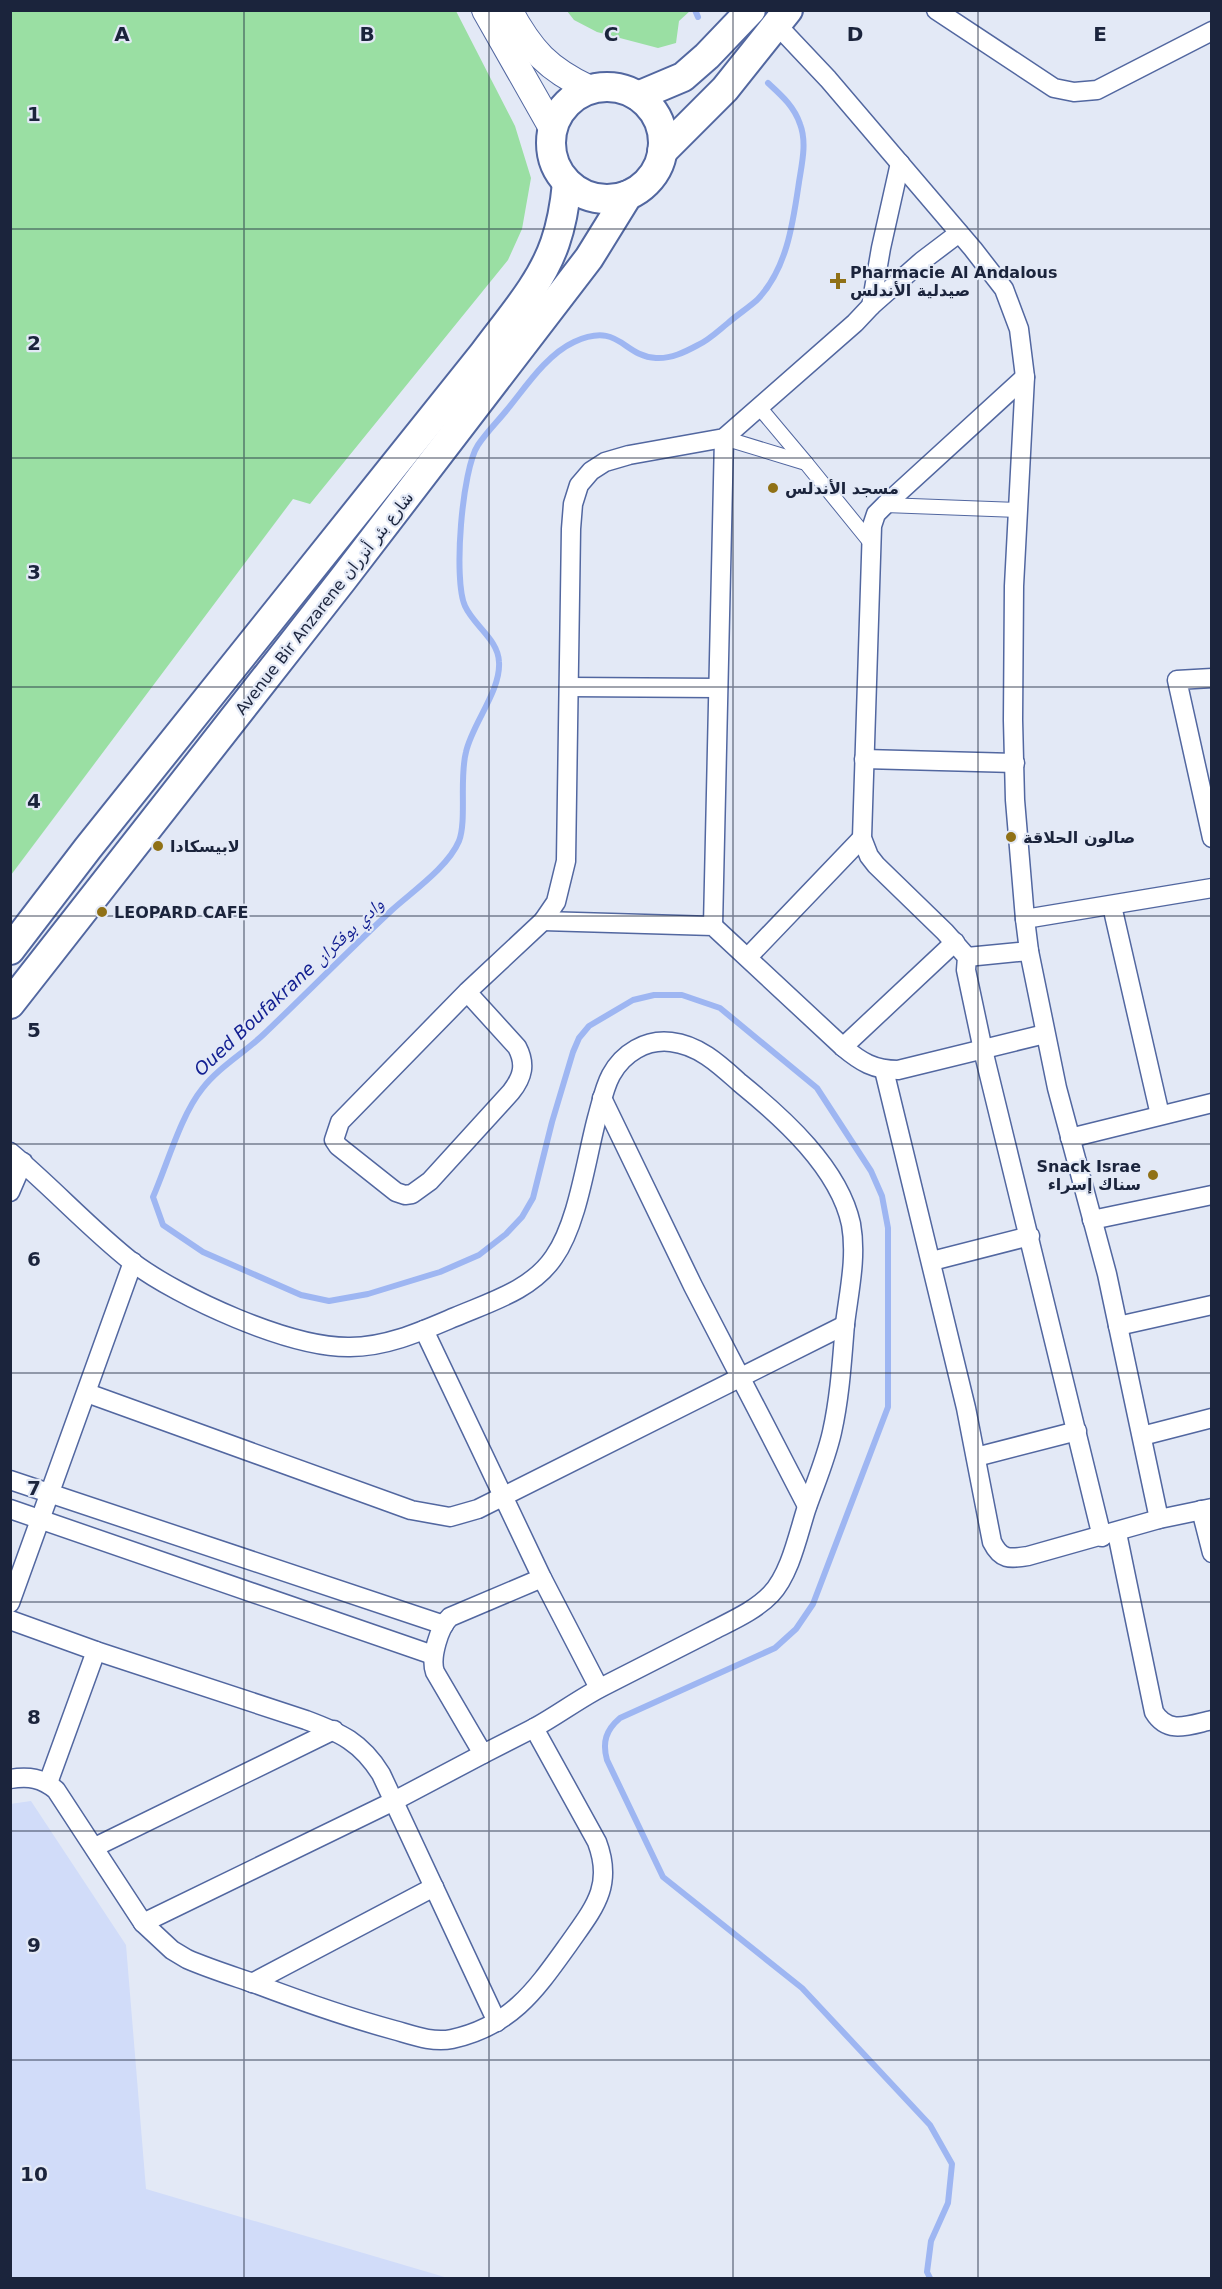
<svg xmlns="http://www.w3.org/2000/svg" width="1222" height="2289" font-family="'DejaVu Sans','Noto Naskh Arabic',sans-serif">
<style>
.built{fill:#d1dcf9}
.green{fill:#9adfa3}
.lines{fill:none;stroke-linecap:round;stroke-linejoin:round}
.stream{stroke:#9eb6f2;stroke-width:6}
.pedestrian-casing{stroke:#5267a0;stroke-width:16}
.minor-casing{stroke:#5267a0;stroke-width:21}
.secondary-casing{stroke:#5267a0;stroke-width:28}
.primary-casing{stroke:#5267a0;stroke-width:32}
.pedestrian{stroke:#fff;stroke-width:14}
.minor{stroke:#fff;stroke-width:18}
.secondary{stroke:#fff;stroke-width:26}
.primary{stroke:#fff;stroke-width:28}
.grid{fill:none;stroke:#1b243c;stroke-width:1.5;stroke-opacity:0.55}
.poi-dot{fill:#907116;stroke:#e3e9f6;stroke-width:2}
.labels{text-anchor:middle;stroke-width:4.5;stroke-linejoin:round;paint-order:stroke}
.poi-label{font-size:16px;font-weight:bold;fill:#1b243c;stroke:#e3e9f6;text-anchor:start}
.street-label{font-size:16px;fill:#1b243c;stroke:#e3e9f6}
.water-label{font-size:18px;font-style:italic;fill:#132092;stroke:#e3e9f6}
.grid-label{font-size:20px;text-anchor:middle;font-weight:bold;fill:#1b243c;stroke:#e3e9f6;stroke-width:4.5;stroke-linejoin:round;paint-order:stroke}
</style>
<rect width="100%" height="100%" fill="#e3e9f6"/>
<polygon class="built" points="31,1801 126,1945 146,2189 448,2278 11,2278 10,1804"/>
<g class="green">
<polygon points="11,10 456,11 515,126 531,178 522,229 508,260 310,504 293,499 11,875"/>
<polygon points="567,11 690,11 679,21 676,43 658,48 597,32 574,20"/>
</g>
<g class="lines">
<g class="stream">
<polyline points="695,10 698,17"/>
<path d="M768 83C781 95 794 106 800 124 807 142 802 163 799 182 793 223 787 269 757 300 748 308 737 315 728 323 718 331 709 340 698 345 685 352 671 359 656 358 622 356 620 321 574 342 546 355 525 388 506 411 497 422 486 433 478 445 462 469 453 580 465 606 474 626 498 639 499 662 501 691 472 724 466 752 459 778 467 820 459 841 448 867 413 891 392 910 348 951 307 993 264 1034 244 1053 219 1067 202 1089 181 1115 167 1165 153 1197L163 1225 203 1252 301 1295 329 1301 368 1294 440 1272 479 1255 506 1234 522 1217 533 1198 552 1122 573 1052 579 1038 589 1026 633 1000 654 995H682L720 1008 817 1088 871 1171 882 1196 888 1228V1407L813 1604 796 1629 775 1648 620 1718C606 1730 602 1742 607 1760L663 1877 802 1988 930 2125 952 2164 948 2203 931 2241 927 2272 930 2278"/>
</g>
<g class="pedestrian-casing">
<g id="pedestrian">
<polyline points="759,407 806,463"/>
<polyline points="724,438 806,463 871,543"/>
<polyline points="885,505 1018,510"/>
</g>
</g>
<g class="minor-casing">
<g id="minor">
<polyline points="936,10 1054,88 1074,92 1097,90 1212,31"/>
<polyline points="777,25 828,79 973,249 1004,289 1019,329 1025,377 1014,586 1013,720 1015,800 1025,919 1029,951 1057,1088 1107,1274 1159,1519"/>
<polyline points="871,306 922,261 959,233"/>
<polyline points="1025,377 885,505 876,514 872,526 862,838 869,856 876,865 945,932 967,957 966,970 983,1050 1102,1537"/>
<polyline points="1212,678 1177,680 1212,838"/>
<polyline points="569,687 718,688"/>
<polyline points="864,759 1015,763"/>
<polyline points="1112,906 1160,1115"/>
<polyline points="1025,919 1212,888"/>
<path d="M543 921 713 926 843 1047C861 1062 874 1070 898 1070L1045 1034"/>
<polyline points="713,926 724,438"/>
<polyline points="748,957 862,838"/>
<polyline points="967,957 1029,951"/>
<path d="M467 992 517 1047C526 1064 523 1077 511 1092L430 1181 412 1194 405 1195 396 1192 338 1146 334 1140 340 1122 467 992 543 921 556 902 566 861 571 529 573 504 579 485 591 471 605 462 629 455 724 438 855 323 871 306 881 248 900 163"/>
<polyline points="843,1047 955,942"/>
<path d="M884 1070 966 1408 992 1542C1001 1560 1009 1559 1028 1556L1159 1519 1212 1508"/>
<polyline points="602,1098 693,1286 807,1506"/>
<polyline points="1070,1138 1212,1103"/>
<path d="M10 1152C52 1187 89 1228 132 1262 180 1298 290 1348 350 1347 387 1347 422 1331 455 1317 490 1302 532 1290 554 1257 578 1223 586 1159 597 1118 601 1104 604 1088 611 1075 623 1053 646 1039 671 1042 699 1045 720 1065 740 1083 783 1118 839 1168 851 1224 857 1257 849 1291 845 1324 842 1360 840 1396 832 1432 826 1459 815 1484 806 1510 798 1535 790 1574 771 1594 755 1611 731 1621 710 1632 675 1650 639 1668 604 1686 580 1698 558 1715 534 1728L597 1842C614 1887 593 1909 568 1945 535 1991 511 2026 452 2039 432 2043 412 2035 394 2030 346 2017 301 2001 256 1984 233 1976 210 1969 187 1959L172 1950 143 1923 56 1790C42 1778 29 1776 10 1779"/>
<polyline points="10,1192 23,1162"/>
<polyline points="1092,1220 1212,1195"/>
<polyline points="932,1261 1030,1236"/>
<polyline points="1118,1326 1212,1305"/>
<polyline points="424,1330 542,1578 599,1688"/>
<polyline points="87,1393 411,1510 450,1517 478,1509 845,1325"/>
<polyline points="1142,1436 1212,1418"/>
<polyline points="976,1457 1077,1431"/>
<polyline points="10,1480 444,1625"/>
<polyline points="10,1509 433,1655"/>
<polyline points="1201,1510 1212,1553"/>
<path d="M1117 1533 1154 1712C1168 1735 1189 1725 1212 1720"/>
<polyline points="10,1603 133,1262"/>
<path d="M10 1620 96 1651 306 1720C341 1733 361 1742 381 1774L497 2022"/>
<path d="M534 1728 483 1754 435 1672C430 1658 439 1627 450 1617L542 1578"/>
<polyline points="48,1783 96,1651"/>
<polyline points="95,1847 334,1730"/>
<polyline points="143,1923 394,1801 483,1754"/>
<polyline points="252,1983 434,1887"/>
</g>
</g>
<g class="secondary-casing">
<g id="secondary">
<polyline points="485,10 552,128"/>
<path d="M509 10C531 51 548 69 590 89"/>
</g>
</g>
<g class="primary-casing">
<g id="primary">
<circle cx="607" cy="143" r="56"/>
<polyline points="638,96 683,77 707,56 751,10"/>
<polyline points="662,152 725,89 788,10"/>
<path d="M10 950 88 848 484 353C509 319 541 284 555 243 562 223 565 204 567 183"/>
<polyline points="10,1004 343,579 589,258 628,195"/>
</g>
</g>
<use href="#pedestrian" class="pedestrian"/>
<use href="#minor" class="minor"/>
<use href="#secondary" class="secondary"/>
<use href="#primary" class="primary"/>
</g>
<path class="grid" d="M244 10V2278M489 10V2278M733 10V2278M978 10V2278M10 229H1212M10 458H1212M10 687H1212M10 916H1212M10 1144H1212M10 1373H1212M10 1602H1212M10 1831H1212M10 2060H1212"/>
<g class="poi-dot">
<path d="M835 272h6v6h6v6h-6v6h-6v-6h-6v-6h6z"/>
<circle cx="773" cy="488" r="6"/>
<circle cx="1011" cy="837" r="6"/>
<circle cx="158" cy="846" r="6"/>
<circle cx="102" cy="912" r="6"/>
<circle cx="1153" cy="1175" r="6"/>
</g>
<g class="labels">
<g class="poi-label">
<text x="850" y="278">Pharmacie Al Andalous<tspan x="850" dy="18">صيدلية الأندلس</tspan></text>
<text x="785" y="494">مسجد الأندلس</text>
<text x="1023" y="843">صالون الحلاقة</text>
<text x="170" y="852">لابيسكادا</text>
<text x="114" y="918">LEOPARD CAFE</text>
<text x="1141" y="1172" text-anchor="end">Snack Israe<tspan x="1141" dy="18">سناك إسراء</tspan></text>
</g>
<g class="street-label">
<text transform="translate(324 603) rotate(-52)" y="6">Avenue Bir Anzarene شارع بئر أنزران</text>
</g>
<g class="water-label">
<text transform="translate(289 987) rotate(-43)" y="6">Oued Boufakrane وادي بوفكران</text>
</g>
</g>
<g class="grid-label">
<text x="122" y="41">A</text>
<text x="367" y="41">B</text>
<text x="611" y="41">C</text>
<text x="855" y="41">D</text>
<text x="1100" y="41">E</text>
<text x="34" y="121">1</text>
<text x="34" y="350">2</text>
<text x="34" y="579">3</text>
<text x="34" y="808">4</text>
<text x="34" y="1037">5</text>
<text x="34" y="1266">6</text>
<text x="34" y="1495">7</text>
<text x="34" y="1724">8</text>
<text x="34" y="1952">9</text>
<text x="34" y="2181">10</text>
</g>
<rect width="1222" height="2289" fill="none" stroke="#1b243c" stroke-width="24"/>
</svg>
